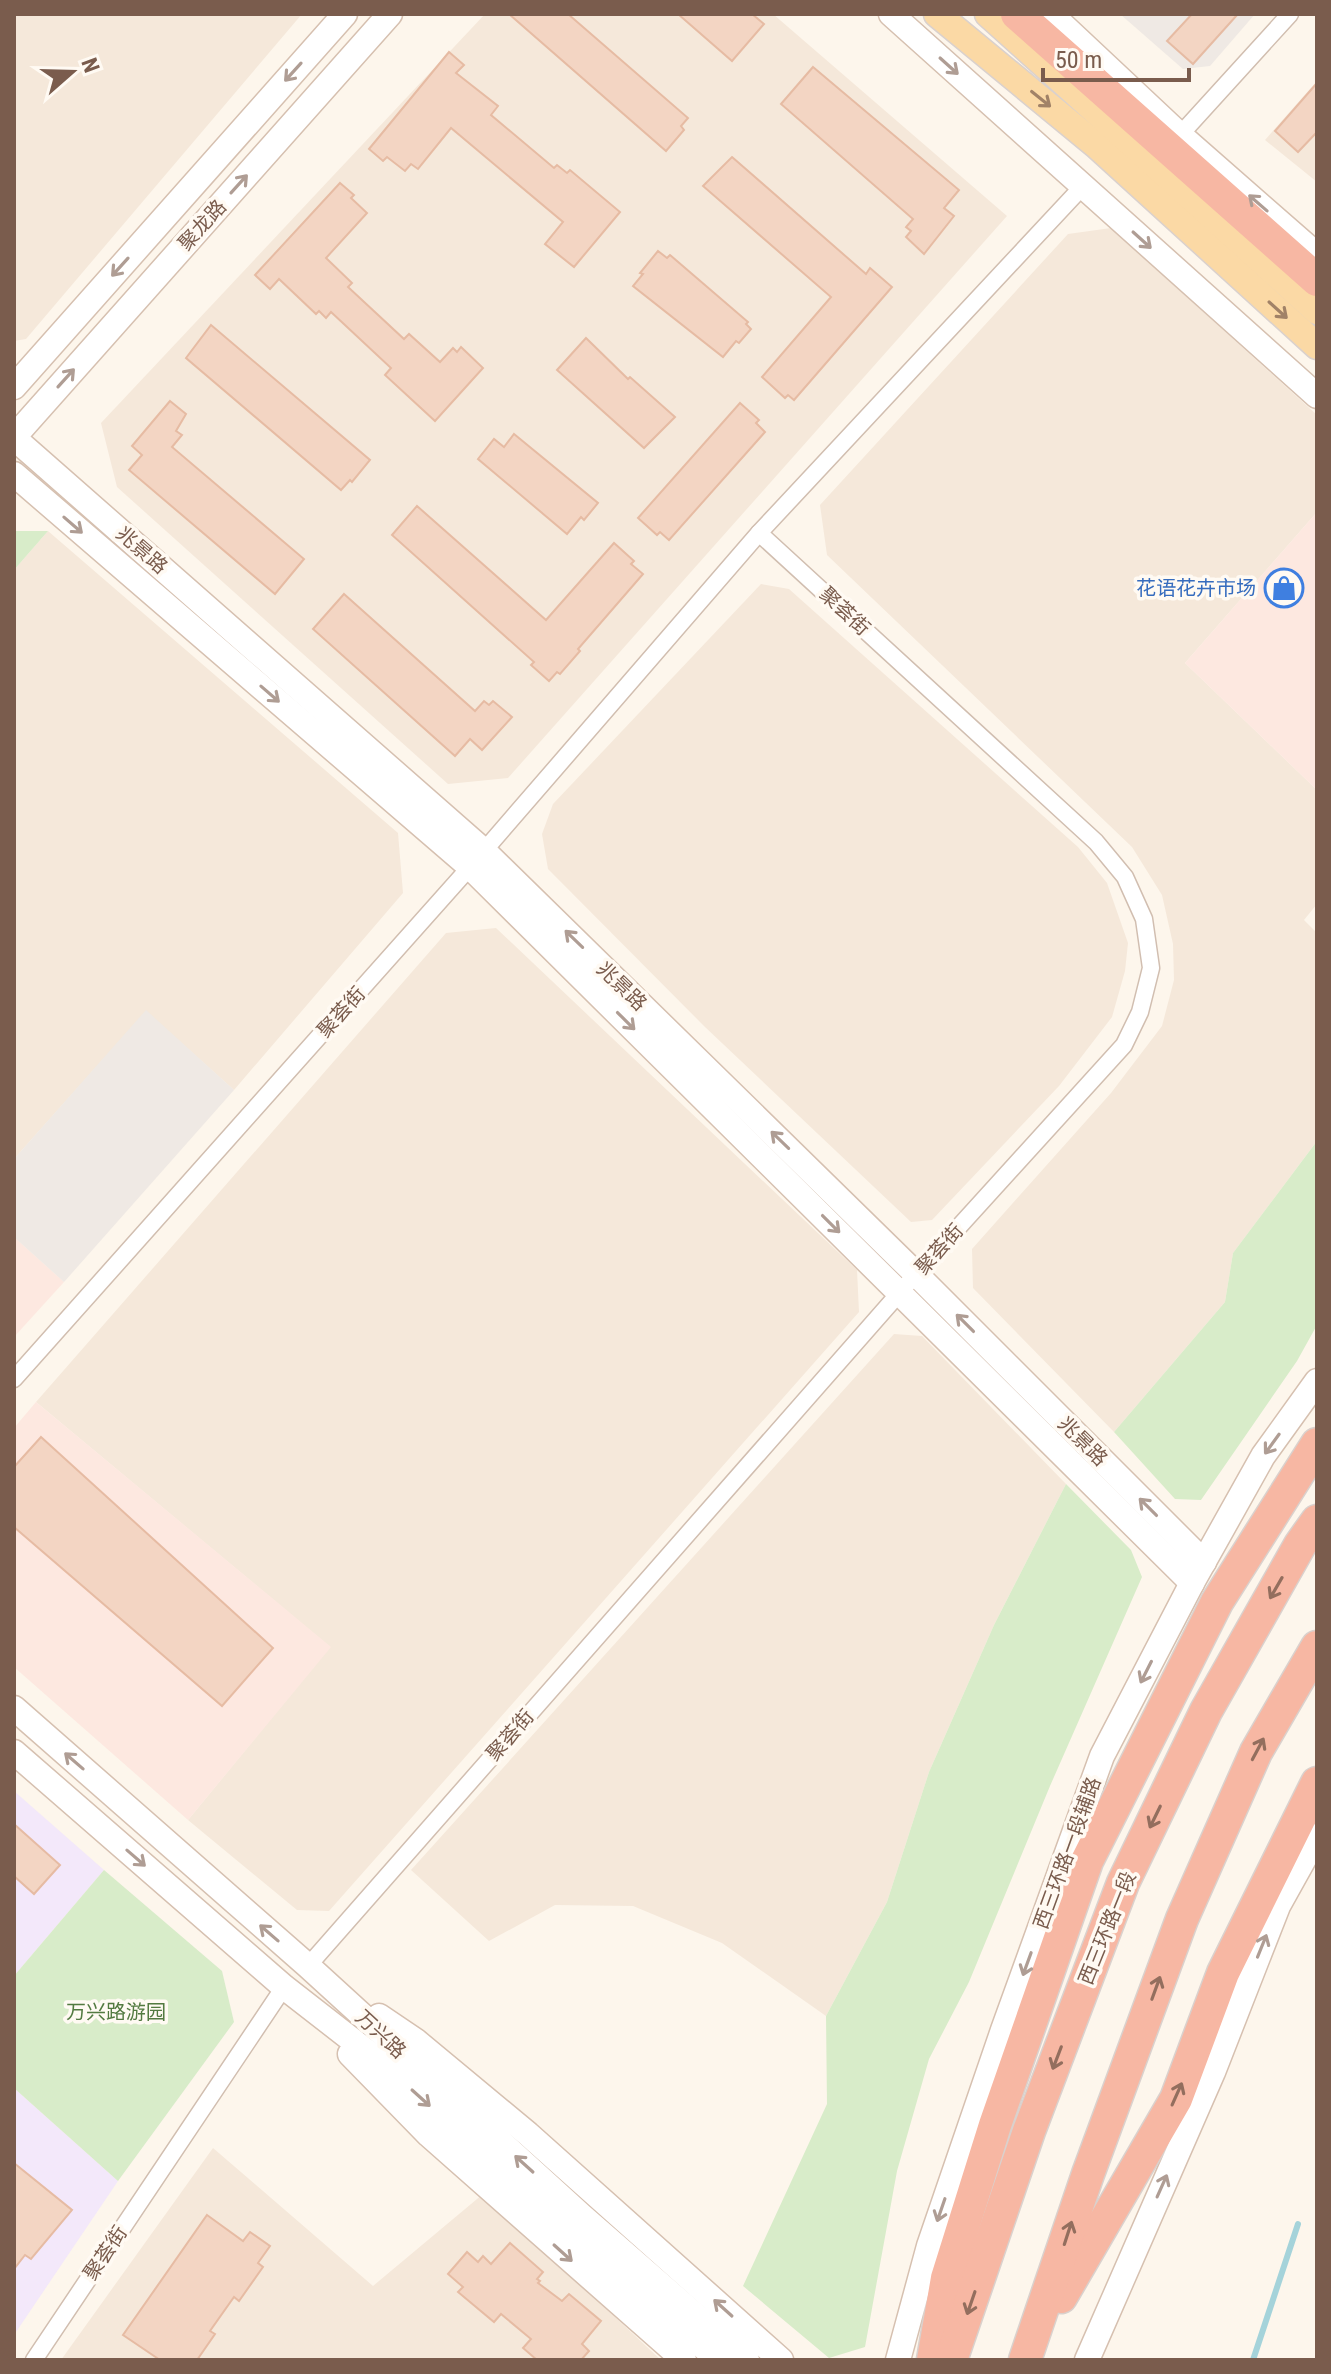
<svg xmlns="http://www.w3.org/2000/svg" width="1331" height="2374" font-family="'Roboto Condensed','Noto Sans SC',sans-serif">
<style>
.residential{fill:#f5e8da}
.commercial{fill:#fde8e0}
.industrial{fill:#efe9e4}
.education{fill:#f3e8fa}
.green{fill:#d8ecc9}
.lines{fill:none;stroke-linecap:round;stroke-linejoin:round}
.stream{stroke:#a5d3da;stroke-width:6}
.building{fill:#f3d5c3;stroke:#e6bba3;stroke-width:2}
.street-casing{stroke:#d1beb0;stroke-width:19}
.secondary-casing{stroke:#d6c0b0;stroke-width:27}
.primary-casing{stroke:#dad1cd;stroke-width:29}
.highway-casing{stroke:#dad1cd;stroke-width:35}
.street{stroke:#fff;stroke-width:16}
.secondary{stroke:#fff;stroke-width:24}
.primary{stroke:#fbd9a5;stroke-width:26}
.highway{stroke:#f7b7a3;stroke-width:32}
.oneway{stroke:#af9d94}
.oneway2{stroke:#a18267}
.oneway3{stroke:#936e5e}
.labels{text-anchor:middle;stroke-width:7;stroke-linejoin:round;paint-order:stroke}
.street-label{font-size:20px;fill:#7a5c4d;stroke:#fffaf3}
.shop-label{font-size:20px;fill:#366cbe;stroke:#fffaf3;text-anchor:end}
.park-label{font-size:20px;fill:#537a41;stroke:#fffaf3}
</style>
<rect width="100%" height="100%" fill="#fdf6ec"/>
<g class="residential">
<polygon points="14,14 302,14 26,339 14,341"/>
<polygon points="485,14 773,14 1007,216 508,778 448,784 117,487 101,423"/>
<polygon points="1317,81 1317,182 1265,140"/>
<polygon points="1111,228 1317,415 1317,512 1185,663 1317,790 1317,904 1304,920 1317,933 1317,1141 1233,1253 1225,1302 1114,1432 973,1288 972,1249 1111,1093 1162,1026 1174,980 1173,944 1162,895 1132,847 827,555 820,505 1068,234"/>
<polygon points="48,531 398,833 403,893 234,1090 146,1011 14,1159 14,570"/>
<polygon points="761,584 789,589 1078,847 1107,883 1128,943 1125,971 1112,1017 1059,1086 932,1220 911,1222 705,1027 548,869 542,834 553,804"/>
<polygon points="496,928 857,1270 859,1312 329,1911 297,1910 188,1820 330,1647 36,1402 446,933"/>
<polygon points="894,1334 922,1336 1066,1484 994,1625 929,1772 887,1902 826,2016 722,1943 633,1906 555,1905 489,1941 411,1870"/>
<polygon points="213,2148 373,2286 483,2194 661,2360 61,2360"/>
</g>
<g class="commercial">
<polygon points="1317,512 1317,790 1185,663"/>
<polygon points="14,1237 64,1282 14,1337"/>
<polygon points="36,1402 331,1647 188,1820 14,1667 14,1428"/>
</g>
<g class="industrial">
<polygon points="1120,14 1255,14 1210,66 1183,69"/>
<polygon points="146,1010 234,1090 64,1282 14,1237 14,1159"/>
</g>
<g class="education">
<polygon points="14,1791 104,1870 14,1976"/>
<polygon points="14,2088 118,2181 14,2335"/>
</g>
<g class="green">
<polygon points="14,531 48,531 14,570"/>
<polygon points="1317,1141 1317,1325 1297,1361 1201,1500 1175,1499 1114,1432 1225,1302 1233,1253"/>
<polygon points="1066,1484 1131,1550 1142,1577 1050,1786 969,1982 929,2059 897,2171 865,2347 829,2358 743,2286 827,2104 826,2016 887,1902 929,1772 994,1625"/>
<polygon points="104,1870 222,1971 234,2022 118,2181 14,2088 14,1976"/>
</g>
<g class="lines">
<polyline class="stream" points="1253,2360 1298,2224"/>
</g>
<g class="building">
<polygon points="509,14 568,14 688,118 681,126 684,130 666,151"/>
<polygon points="678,14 752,14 764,24 732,61"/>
<polygon points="1192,14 1238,14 1193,64 1167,41"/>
<polygon points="449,52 464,65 456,73 498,106 491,115 554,168 557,165 567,173 570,170 620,212 574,267 545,244 563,222 451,128 418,169 411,164 405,171 387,157 383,161 369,149"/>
<polygon points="813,67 959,190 944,208 954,216 924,254 906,237 911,231 906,227 913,219 781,104"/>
<polygon points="1317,83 1317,132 1298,152 1275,131"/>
<polygon points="732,157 866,274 870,268 892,287 794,400 788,395 785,398 762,377 831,297 703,186"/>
<polygon points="340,183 354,195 351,198 367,213 326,258 352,283 348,287 404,339 409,334 440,362 453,348 457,352 461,347 483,368 435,421 385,375 391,368 331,312 326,318 319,311 316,314 279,279 270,289 255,275"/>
<polygon points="658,251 667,258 670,255 748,322 746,324 751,329 739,343 736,341 723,357 633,286 643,274 640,273"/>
<polygon points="211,325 370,460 352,482 350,480 341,490 186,358"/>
<polygon points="586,338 628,379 630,377 675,417 644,448 557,370"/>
<polygon points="170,401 186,414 176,431 182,435 172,447 304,559 275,594 129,470 142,455 132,446"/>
<polygon points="740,403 759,420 756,423 765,432 669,540 660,532 657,535 638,518"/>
<polygon points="514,434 598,503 584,520 581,517 567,534 478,459 494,439 504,447"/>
<polygon points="417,506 546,620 614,543 634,561 631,564 643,574 578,649 580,651 560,674 557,672 549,681 531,665 534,662 392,535"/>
<polygon points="344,594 475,711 484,701 489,705 493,701 512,717 482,750 470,739 455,756 313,629"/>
<polygon points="41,1437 273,1648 222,1706 14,1527 14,1467"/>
<polygon points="14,1824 60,1865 34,1894 14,1876"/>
<polygon points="14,2163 72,2210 31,2259 25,2255 14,2269"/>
<polygon points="207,2215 243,2241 250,2232 270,2246 258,2263 263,2267 239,2301 234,2297 210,2331 215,2334 197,2360 160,2360 123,2335"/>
<polygon points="510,2243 543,2272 537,2279 540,2281 538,2283 562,2301 569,2294 601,2321 582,2344 589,2351 581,2360 537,2360 523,2348 531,2339 501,2314 494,2322 458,2292 463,2287 448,2274 467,2252 478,2262 483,2256 491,2264"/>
</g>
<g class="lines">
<g class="street-casing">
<g id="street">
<polyline points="1180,135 1290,14"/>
<polyline points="14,1379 470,867 759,533 1083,186"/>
<polyline points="308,1966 916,1274 1124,1045 1140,1012 1151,968 1144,919 1125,877 1096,842 759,533"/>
<polyline points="34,2360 284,1987"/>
</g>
</g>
<g class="secondary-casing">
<g id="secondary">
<polyline points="891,14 1317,396"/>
<polyline points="1051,14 1180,135 1317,255"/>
<polyline points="14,387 345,14"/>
<polyline points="14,437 390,14"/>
<polyline points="14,438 484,851 916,1274 1204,1562"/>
<polyline points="14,474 470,867 1192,1583"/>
<polyline points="14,1708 308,1966 582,2216 747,2360"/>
<polyline points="14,1752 284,1987 388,2068 718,2360"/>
<polyline points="379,2016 416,2041 528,2134 781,2360"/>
<polyline points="350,2054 429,2135 684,2360"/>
<polyline points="898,2360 929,2246 1003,2030 1102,1756 1192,1583 1263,1456 1317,1381"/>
<polyline points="1087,2360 1213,2072 1278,1906 1317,1836"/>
</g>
</g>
<g class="primary-casing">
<g id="primary">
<polyline points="937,14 1096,145 1317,346"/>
<polyline points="988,14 1317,311"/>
</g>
</g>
<g class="highway-casing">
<g id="highway">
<polyline points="1017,14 1317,280"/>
<polyline points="1061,2297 1176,2099 1223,1973 1317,1783"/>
<polyline points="933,2360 947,2278 995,2125 1087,1861 1217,1602 1317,1444"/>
<polyline points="951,2360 1029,2131 1123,1883 1206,1711 1300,1545 1317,1521"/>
<polyline points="1025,2360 1088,2174 1182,1919 1256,1752 1317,1647"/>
</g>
</g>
<use href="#street" class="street"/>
<use href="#secondary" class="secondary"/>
<use href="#primary" class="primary"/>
<use href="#highway" class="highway"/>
</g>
<defs><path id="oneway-shaft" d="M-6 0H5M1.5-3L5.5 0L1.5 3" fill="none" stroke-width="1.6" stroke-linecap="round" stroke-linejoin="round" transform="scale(2)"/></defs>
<g class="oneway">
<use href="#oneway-shaft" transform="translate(949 66) rotate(42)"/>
<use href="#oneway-shaft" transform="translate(293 72) rotate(132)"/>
<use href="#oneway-shaft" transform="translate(239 184) rotate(-48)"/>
<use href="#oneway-shaft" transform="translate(1258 203) rotate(-139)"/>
<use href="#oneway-shaft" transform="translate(1142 240) rotate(42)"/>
<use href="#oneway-shaft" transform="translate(120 267) rotate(132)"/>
<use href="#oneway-shaft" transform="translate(66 378) rotate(-48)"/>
<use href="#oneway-shaft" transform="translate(73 525) rotate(41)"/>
<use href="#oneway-shaft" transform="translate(270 694) rotate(41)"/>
<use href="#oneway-shaft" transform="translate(574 939) rotate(-136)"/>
<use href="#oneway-shaft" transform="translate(626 1021) rotate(45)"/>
<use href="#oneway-shaft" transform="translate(780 1140) rotate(-136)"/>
<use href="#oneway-shaft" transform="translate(831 1224) rotate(45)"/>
<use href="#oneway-shaft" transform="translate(965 1323) rotate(-135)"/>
<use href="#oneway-shaft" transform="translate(1272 1444) rotate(126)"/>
<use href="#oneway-shaft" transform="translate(1148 1507) rotate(-135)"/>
<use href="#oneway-shaft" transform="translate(1146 1672) rotate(117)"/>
<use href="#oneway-shaft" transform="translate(74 1761) rotate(-139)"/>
<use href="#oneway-shaft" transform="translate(136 1858) rotate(41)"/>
<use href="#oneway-shaft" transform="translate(269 1933) rotate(-139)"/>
<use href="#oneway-shaft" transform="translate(1262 1946) rotate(-68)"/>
<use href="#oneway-shaft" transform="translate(1027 1964) rotate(110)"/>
<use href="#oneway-shaft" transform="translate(421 2098) rotate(42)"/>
<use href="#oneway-shaft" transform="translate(524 2164) rotate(-138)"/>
<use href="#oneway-shaft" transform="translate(1162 2186) rotate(-66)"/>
<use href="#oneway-shaft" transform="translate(941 2210) rotate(109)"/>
<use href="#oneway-shaft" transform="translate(563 2253) rotate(42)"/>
<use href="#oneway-shaft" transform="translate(723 2308) rotate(-138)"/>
</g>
<g class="oneway2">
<use href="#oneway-shaft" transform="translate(1041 99) rotate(39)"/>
<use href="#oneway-shaft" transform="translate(1278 310) rotate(42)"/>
</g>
<g class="oneway3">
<use href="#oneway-shaft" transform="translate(1276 1588) rotate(120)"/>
<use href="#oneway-shaft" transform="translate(1258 1749) rotate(-62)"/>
<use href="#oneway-shaft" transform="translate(1155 1817) rotate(116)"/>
<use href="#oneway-shaft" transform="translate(1156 1988) rotate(-70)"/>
<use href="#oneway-shaft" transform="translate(1057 2058) rotate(111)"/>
<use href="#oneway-shaft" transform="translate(1177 2094) rotate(-66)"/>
<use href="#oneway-shaft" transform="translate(1068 2233) rotate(-72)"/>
<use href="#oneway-shaft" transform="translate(971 2303) rotate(109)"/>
</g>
<defs>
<g id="shop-ring" transform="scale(2)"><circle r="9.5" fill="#fffaf3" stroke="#3f7fe0" stroke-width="1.5"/><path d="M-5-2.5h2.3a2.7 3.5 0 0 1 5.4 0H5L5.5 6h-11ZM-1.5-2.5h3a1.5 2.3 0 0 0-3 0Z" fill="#3f7fe0"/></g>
</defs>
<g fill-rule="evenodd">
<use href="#shop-ring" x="1284" y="588"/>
</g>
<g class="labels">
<g class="street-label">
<text transform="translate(202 225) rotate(-48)" y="7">聚龙路</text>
<text transform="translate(142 550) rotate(41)" y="7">兆景路</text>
<text transform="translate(845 611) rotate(43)" y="7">聚荟街</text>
<text transform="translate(622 986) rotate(44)" y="7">兆景路</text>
<text transform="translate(341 1012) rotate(-48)" y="7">聚荟街</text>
<text transform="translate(939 1249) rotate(-48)" y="7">聚荟街</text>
<text transform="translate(1083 1441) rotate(45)" y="7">兆景路</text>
<text transform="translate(510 1735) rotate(-49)" y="7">聚荟街</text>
<text transform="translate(1067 1853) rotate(-70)" y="7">西三环路一段辅路</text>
<text transform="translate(1107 1928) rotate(-68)" y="7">西三环路一段</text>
<text transform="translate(381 2034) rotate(43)" y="7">万兴路</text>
<text transform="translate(105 2253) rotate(-56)" y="7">聚荟街</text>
</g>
<g class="shop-label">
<text x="1256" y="595">花语花卉市场</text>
</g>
<g class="park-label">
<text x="116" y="2019">万兴路游园</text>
</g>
</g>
<rect width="1331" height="2374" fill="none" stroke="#7a5c4d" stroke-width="32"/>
<g transform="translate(72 72) rotate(70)" stroke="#fffaf3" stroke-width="6" paint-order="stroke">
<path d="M0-6L14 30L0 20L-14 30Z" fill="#7a5c4d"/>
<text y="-12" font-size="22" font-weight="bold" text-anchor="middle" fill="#7a5c4d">N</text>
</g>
<path d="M1043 68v12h146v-12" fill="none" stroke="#7a5c4d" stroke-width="4"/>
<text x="1055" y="68" font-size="24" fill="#7a5c4d" stroke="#fffaf3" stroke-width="6" paint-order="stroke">50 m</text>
</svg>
